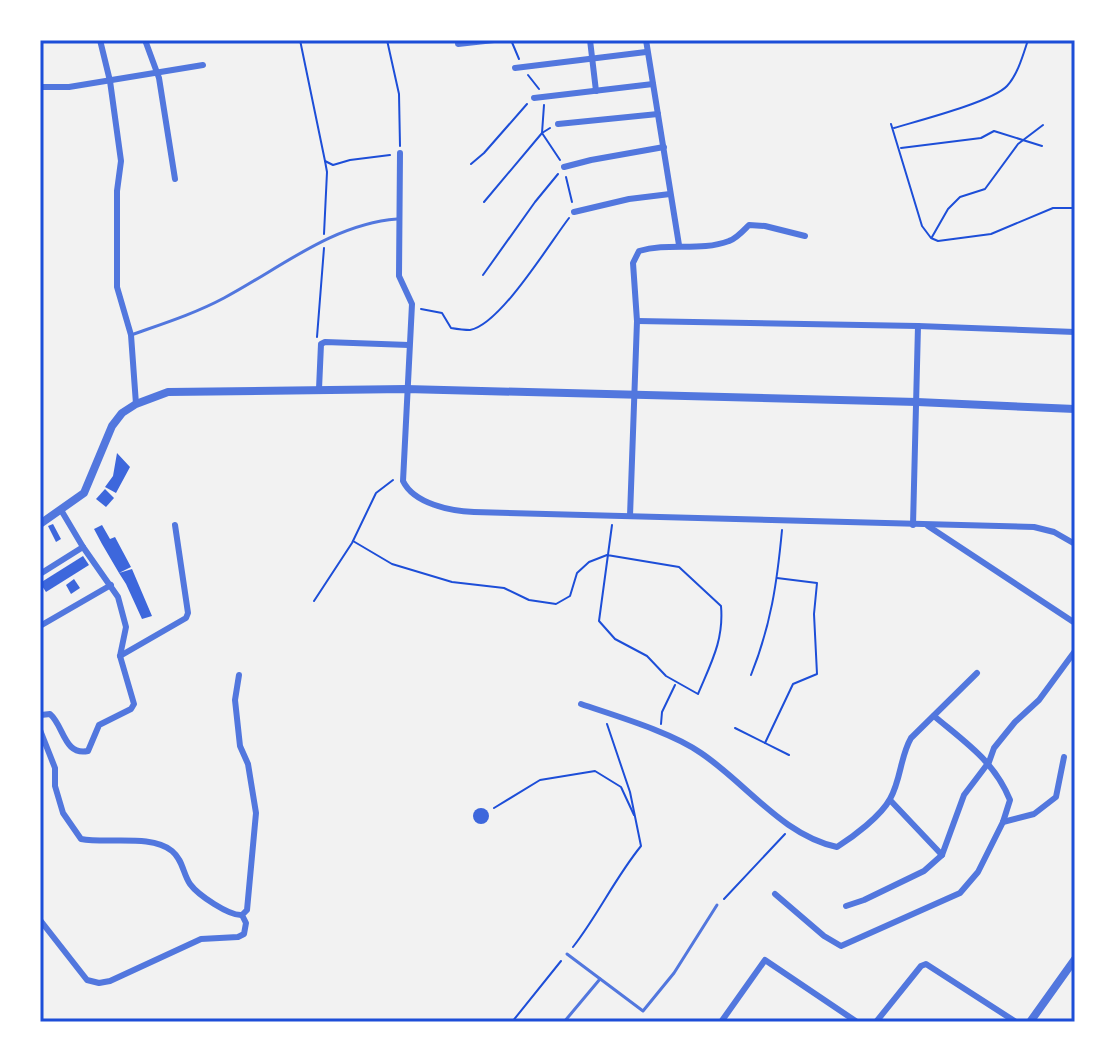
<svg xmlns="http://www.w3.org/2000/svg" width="1115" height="1062" font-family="Roboto,sans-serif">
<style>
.building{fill:#3d67dc}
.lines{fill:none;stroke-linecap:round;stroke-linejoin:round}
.path{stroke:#1d4ed8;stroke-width:2}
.service{stroke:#5277de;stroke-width:3}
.minor{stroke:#5277de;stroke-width:6}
.tertiary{stroke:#5277de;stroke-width:8}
.neatline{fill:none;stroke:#1d4ed8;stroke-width:3}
</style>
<rect width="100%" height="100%" fill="#f2f2f2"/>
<g class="building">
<polygon points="117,453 130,467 116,493 105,487 113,476"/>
<polygon points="105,489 114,498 106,507 96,499"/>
<polygon points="53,524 61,539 56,542 48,526"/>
<polygon points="102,525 110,539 115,537 131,567 119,573 132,569 152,616 142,619 126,584 119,573 102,544 94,529"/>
<polygon points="83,556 89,565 46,592 40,583"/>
<polygon points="74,579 80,588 71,594 66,585"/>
<circle cx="481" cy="816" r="8"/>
</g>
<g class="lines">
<g class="path">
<polyline points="300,40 325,161 333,165 350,160 390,155"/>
<polyline points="387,40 399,94 400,146"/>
<polyline points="511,40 519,59"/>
<polyline points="528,75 539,89"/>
<polyline points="544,105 542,133 560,160"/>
<polyline points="891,124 922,226 931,238 938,241 991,234 1053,208 1075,208"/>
<path d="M894 128C917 121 992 102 1007 86 1018 74 1023 55 1028 40"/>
<polyline points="901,148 981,138 994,131 1042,146"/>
<polyline points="471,164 484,153 527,104"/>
<polyline points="566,177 572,202"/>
<polyline points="484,202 542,133 550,128"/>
<polyline points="324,234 327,172 325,161"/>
<polyline points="932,237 948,209 960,197 985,189 1018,144 1043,125"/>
<polyline points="483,275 535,202 558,174"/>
<path d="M421 309 442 313 451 328C457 329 464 330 470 330 500 325 549 244 569 218"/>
<polyline points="317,337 324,248"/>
<path d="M353 541 392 564 452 582 504 588 529 600 556 604 570 596 577 573 589 562 607 555 679 567 721 606C724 640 711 663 698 694L666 676 647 656 615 639 599 621 612 525"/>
<polyline points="314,601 352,543 376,493 393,480"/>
<path d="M751 675C771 625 777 583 782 530"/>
<polyline points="661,724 662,712 675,685"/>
<polyline points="735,728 789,755"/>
<polyline points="765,743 793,684 817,674 814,614 817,583 777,578"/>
<polyline points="494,808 540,780 595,771 621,787 634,815"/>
<polyline points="724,899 785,834"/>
<path d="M573 947C598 915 615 878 641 846L630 792 607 724"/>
<polyline points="512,1022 561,961"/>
</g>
<g class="service">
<path d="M131 335C162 324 194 314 224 298 279 269 332 224 397 219"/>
<polyline points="567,954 643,1011 674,973 717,905"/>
<polyline points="564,1022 600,979"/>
</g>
<g class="minor">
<polyline points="100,40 110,81 121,161 117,191 117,287 131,335 136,404"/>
<polyline points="145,40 159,78 175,179"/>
<polyline points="590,40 596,91"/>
<polyline points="646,40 679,245"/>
<polyline points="458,44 494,40"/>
<polyline points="515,68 646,52"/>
<polyline points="40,87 69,87 203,65"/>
<polyline points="534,98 653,84"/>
<polyline points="558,124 658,114"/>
<path d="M400 153 399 276 412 304 403 481C414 504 451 511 474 512L1034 527 1054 532 1075 544"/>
<polyline points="564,167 591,160 664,147"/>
<polyline points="574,212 629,199 670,194"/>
<polyline points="637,321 918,326 1075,332"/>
<polyline points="319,389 321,344 325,342 409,345"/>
<path d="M630 516 637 321 633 263 639 251C669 242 700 252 729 241 736 239 743 231 749 225L765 226 805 236"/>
<polyline points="913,525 918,326"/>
<polyline points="928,526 1075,623"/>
<polyline points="40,574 83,547"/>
<polyline points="40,626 111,585"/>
<polyline points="120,656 186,618 188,613 175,525"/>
<path d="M581 704C616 716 671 732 701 753 747 784 782 835 837 847 853 837 881 816 890 799 901 780 900 757 911 738L977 673"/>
<path d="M40 718 41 715 50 714C64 726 64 756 88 751L99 725 131 709 134 704 120 656 126 627 118 597 83 547 61 510"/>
<path d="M40 730 55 768V786L63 813 81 839C108 844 151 834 172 851 183 860 183 874 190 884 198 895 229 916 242 915"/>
<polyline points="890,800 942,855"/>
<polyline points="1003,822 1034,814 1056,797 1064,757"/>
<path d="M775 894 824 936 841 946 960 893 978 872 1003 822 1010 800C994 761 966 743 934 716"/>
<polyline points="846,906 864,900 924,871 942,855 964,795 989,762 994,748 1015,722 1039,700 1075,651"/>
<polyline points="40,920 87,980 99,983 110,981 201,939 238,937 244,934 246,923 242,915 247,910 256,813 248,764 240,746 235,700 239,675"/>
<polyline points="721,1022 765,960 857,1022"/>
<polyline points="876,1022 921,966 926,964 1016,1022"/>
</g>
<g class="tertiary">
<polyline points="40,524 84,493 112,426 122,413 136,404 168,392 406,389 917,402 1075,409"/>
<polyline points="1030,1022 1075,959"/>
</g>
</g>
<rect width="1115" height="1062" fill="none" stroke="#ffffff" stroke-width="84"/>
<rect x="42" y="42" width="1031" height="978" class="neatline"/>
</svg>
